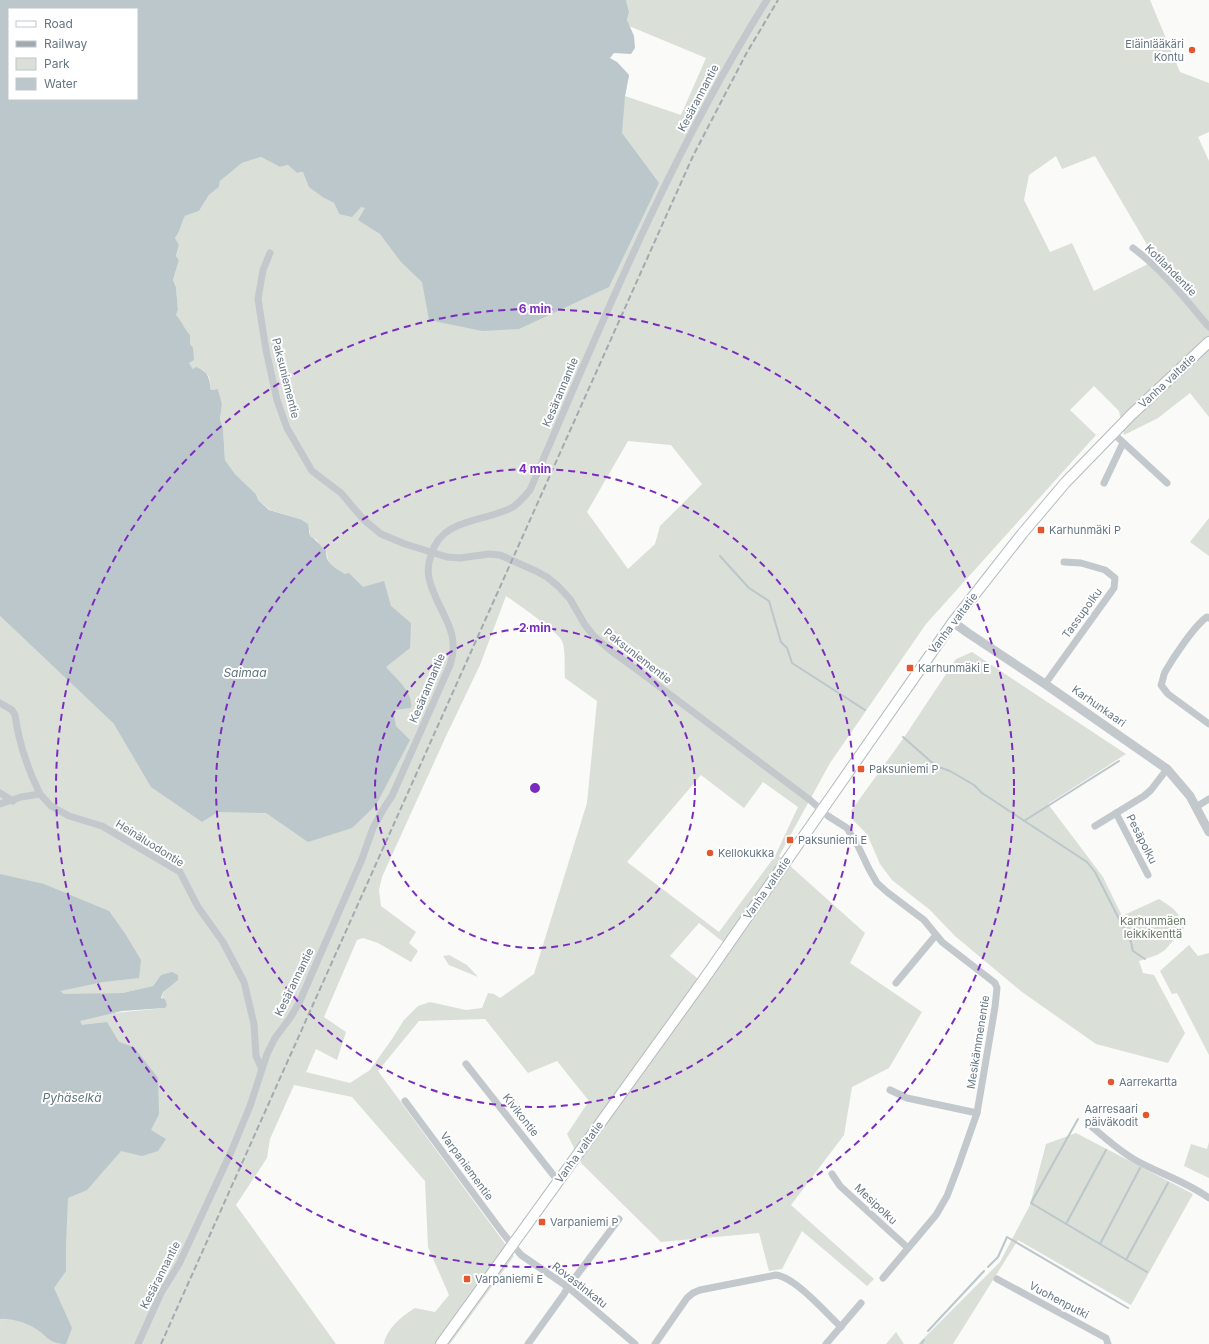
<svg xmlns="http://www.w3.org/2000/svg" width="1209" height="1344" font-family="Inter,sans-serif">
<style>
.green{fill:#dadfd7;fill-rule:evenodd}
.water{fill:#bbc7cb;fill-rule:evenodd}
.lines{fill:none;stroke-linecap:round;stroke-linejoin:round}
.stream{stroke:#bbc7cb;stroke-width:2}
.secondary-casing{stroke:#b3babf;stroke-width:12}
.minor{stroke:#c3c8cc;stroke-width:7}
.tertiary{stroke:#c3c8cc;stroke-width:9}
.secondary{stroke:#fff;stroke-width:10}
.rail{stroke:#a2aab0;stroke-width:2;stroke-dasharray:6 3;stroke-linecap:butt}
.ring{fill:none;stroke:#7b2cbf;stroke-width:2;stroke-dasharray:7 5}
.poi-dot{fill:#e4572e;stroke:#fff;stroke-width:1.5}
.labels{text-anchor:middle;stroke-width:4;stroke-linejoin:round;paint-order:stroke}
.poi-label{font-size:11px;fill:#657683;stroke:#fff;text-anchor:start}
.street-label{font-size:11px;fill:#657683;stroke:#fff}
.park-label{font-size:11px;fill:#687a64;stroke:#fff}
.water-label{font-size:12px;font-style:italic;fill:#60757c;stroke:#fff}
.centre{fill:#7b2cbf;stroke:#fff;stroke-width:2}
.ring-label{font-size:12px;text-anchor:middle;font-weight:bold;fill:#7b2cbf;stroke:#fff;stroke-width:4;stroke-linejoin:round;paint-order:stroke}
</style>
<rect width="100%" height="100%" fill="#fafaf8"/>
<g class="green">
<path d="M626 0H1150L1180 72 1209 83V132L1198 137 1209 161V417L1190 393 1158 418 1124 435 1119 411 1094 386 1070 410 1096 435 926 624 830 763 779 856 865 933 850 963 922 1012 889 1068 852 1087 844 1135 791 1205 874 1279 867 1286 802 1231 782 1269 769 1271 759 1233 661 1242 582 1164 567 1134 589 1101 557 1061 528 1073 485 1019 419 1021 378 1071 514 1256 450 1344H384C386 1329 403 1315 415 1308L435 1312 449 1295 428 1247 425 1181 352 1097 294 1085 270 1139 267 1158 236 1205 336 1344H0L1 1024 165 1008C158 990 165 990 178 980V975H161L153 986 122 993 64 995 0 1004V616L114 724 329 563 326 551 319 545 317 540 310 536V531L300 519 270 510 258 500 256 494 235 474 225 460 223 428 220 419 222 404 218 389 211 390 209 377 203 370 193 369 189 363 190 335C184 328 182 321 176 315L178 310 176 287 173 280 179 260 176 256 179 246 175 238C181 231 181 223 185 216L199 211 209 195 219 187 220 181 242 163 261 157 280 167 288 165 297 173 303 172 324 198 334 203 339 214 361 207 617 62 629 75 625 96 681 115 706 58 629 26 627 20 629 12ZM1056 156 1062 169 1095 156 1156 260 1094 291 1072 243 1050 252 1024 200 1029 175ZM628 441 671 445 702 484 660 526 655 544 628 569 587 512ZM506 596C515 602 559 633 562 641 566 650 564 668 565 678L597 701 587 803 534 974 500 998 494 994 488 993 482 1008 466 1010 430 1002 418 1006 404 1020 392 1039 370 1070 350 1083 306 1072 316 1049 337 1060 346 1032 324 1017 357 940 363 938 378 943 411 962 418 951 409 943 416 932 381 906 379 890 382 877 447 734 480 665ZM701 775 744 808 763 782 798 807 775 856 719 932 627 862ZM699 923 727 945 702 982 670 956Z"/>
<polygon points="1209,518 1209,556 1190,542"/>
<path d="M972 652 1126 754 1048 804 1103 877 1122 916 1159 899C1173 908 1179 911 1184 928L1165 950 1157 955 1139 961 1143 973 1154 975 1185 1033 1168 1063 1096 1044 1022 992 955 936 930 910 892 880 880 864 867 834 853 820 851 811 905 736 956 659Z"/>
<polygon points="1189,945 1198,956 1209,953 1209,1055 1177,993 1172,994 1160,971"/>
<polygon points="449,955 467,965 478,977 449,965 443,956"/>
<polygon points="1076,1133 1193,1194 1131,1305 1018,1240 953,1344 918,1344 1000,1262 1030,1205 1046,1144"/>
<polygon points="1209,1142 1209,1178 1184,1166 1191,1144 1207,1149"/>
<polygon points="896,1332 904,1344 886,1344"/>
</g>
<g class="water">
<path d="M0 0H626L629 12 627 20 634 36 635 48 631 54 614 53 610 58 617 62 629 75 625 96 622 133 659 183 609 287 519 329 482 331 429 320 422 282 401 262 380 234 358 220 365 208 361 207 352 217 339 214 334 203 324 198 309 187 303 172 297 173 288 165 280 167 261 157 242 163 220 181 219 187 209 195 199 211 185 216C181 223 181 231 175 238L179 245 176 256 179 260 173 280 176 287 178 310 176 315C182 321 184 328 190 335V344L193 348 194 360 189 363 193 369 196 367C209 372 209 378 211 390L218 389 222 404 220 419 223 428 225 460 235 474 256 494 258 500 269 510 300 519 308 524 310 536C317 540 320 546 326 551 326 564 335 568 345 574L349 573 363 587 384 581 391 606 411 623 410 648 386 667C396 679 413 691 411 708L393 710 396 726 410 740 376 805 352 828 308 842 266 813 218 812 202 822 151 787 114 724 0 616ZM9 9H137V99H9Z"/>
<path d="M0 874 44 884 109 911 126 935 141 960 139 978 103 982 60 991 64 994 122 993 153 986 161 975 172 972 178 975V980L163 992 161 998 165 999 167 1005 165 1008 122 1011 80 1021 82 1025 107 1022 119 1042 134 1047 158 1078 159 1114 151 1130 166 1139 158 1151 142 1156 121 1151 87 1190 68 1198 66 1244V1271L54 1288 72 1328 66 1344C48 1344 46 1334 33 1327 23 1322 11 1318 0 1319Z"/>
</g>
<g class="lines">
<g class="stream">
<polyline points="720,556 749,588 769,601 781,642 787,648 792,663 865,710"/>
<polyline points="903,737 936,766 950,771 974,785 982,793 1087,862 1095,872 1131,942 1133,951 1145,959"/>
<polyline points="1024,821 1119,761"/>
<polyline points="1078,1119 1031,1203 1147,1272"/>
<polyline points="1066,1224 1106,1150"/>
<polyline points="1100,1244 1140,1168"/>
<polyline points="1126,1260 1168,1183"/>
<polyline points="988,1267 998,1257 1007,1237 1128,1308"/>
<polyline points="928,1331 984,1271"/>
<polyline points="921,1344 924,1340"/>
</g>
<g class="secondary-casing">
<polyline id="secondary" points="441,1344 702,982 953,622 1022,534 1065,483 1131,415 1209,342"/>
</g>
<g class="minor">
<path d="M1133 248C1163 270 1185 299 1209 327"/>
<polyline points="270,253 263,270 258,299 266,350 277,400 287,428 312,471 341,493 364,520 381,534 405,544 447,557 460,558 489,554 500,555 536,571 547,577 558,586 570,599 585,625 593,635 611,651 636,669 810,800 828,816 847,828 858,846 869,869 877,883 887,892 924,920 942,942 995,983 997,988 995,1007 977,1113 958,1167 947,1196 936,1215 883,1278"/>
<polyline points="1113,433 1167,483"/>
<polyline points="1104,483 1123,443"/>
<path d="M1209 618 1207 617C1194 626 1173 658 1165 672 1163 676 1163 681 1161 685L1168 694 1209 724"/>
<polyline points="1045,684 1114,588 1115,578 1105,570 1081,563 1064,562"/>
<path d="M0 703 12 710 15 715C19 743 27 768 40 794"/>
<polyline points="0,793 13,801"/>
<polyline points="0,804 21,797 40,794 51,806 69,816 102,826 180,872 198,907 223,942 244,982 254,1024 256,1056 262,1069"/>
<polyline points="1196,807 1209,799"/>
<polyline points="1116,813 1148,875"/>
<polyline points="1095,826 1144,796 1151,790 1167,769"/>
<polyline points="896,983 936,935"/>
<polyline points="466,1064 558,1181"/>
<polyline points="890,1090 907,1098 977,1113"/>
<polyline points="405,1101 502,1232 521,1255 568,1287 635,1344"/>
<path d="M1090 1125C1105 1138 1119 1151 1137 1161 1161 1174 1187 1182 1209 1198"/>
<polyline points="832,1174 840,1186 908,1248"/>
<polyline points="997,1279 1106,1338 1108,1344"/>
<path d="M138 1344 161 1293 179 1264 231 1152 250 1106 267 1054 275 1038 290 1018 299 1003 362 859 373 828 384 808 392 796 450 665C462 631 438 612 430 582 427 573 428 564 431 555 442 517 484 523 513 507 520 502 525 496 530 490 602 323 670 154 767 0"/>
<polyline points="528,1344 564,1294 568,1287 619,1219"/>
<path d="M655 1344 687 1298 693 1293 700 1290 776 1275C795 1277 826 1313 841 1327"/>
<polyline points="826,1344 861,1303"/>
</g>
<polyline class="tertiary" points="953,622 968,633 1045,684 1167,769 1190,796 1209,832"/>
<use href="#secondary" class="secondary"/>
<polyline class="rail" points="161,1344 693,156 746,54 778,0"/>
</g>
<g class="ring">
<circle cx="535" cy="788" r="160"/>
<circle cx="535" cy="788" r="319"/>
<circle cx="535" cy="788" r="479"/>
</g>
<g class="poi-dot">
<circle cx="1192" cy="50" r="4"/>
<rect x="1037" y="526" width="8" height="8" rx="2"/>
<rect x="906" y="664" width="8" height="8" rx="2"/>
<rect x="857" y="765" width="8" height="8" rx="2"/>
<rect x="786" y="836" width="8" height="8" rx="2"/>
<circle cx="710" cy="853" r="4"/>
<circle cx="1111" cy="1082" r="4"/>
<circle cx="1146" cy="1115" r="4"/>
<rect x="538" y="1218" width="8" height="8" rx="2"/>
<rect x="463" y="1275" width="8" height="8" rx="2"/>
</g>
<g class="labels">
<g class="poi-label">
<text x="1184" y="48" text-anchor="end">Eläinlääkäri<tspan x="1184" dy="13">Kontu</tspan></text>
<text x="1049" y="534">Karhunmäki P</text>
<text x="918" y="672">Karhunmäki E</text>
<text x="869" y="773">Paksuniemi P</text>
<text x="798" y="844">Paksuniemi E</text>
<text x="718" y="857">Kellokukka</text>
<text x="1119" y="1086">Aarrekartta</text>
<text x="1138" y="1113" text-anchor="end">Aarresaari<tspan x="1138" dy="13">päiväkodit</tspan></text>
<text x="550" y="1226">Varpaniemi P</text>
<text x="475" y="1283">Varpaniemi E</text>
</g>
<g class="street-label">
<text transform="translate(698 98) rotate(-62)" y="4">Kesärannantie</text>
<text transform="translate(1171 270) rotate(45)" y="4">Kotilahdentie</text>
<text transform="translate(286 378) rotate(76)" y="4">Paksuniementie</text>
<text transform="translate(1167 381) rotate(-43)" y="4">Vanha valtatie</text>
<text transform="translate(560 392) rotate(-67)" y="4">Kesärannantie</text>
<text transform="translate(1082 613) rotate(-54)" y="4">Tassupolku</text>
<text transform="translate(953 623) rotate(-53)" y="4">Vanha valtatie</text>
<text transform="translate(638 656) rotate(38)" y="4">Paksuniementie</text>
<text transform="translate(427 688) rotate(-67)" y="4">Kesärannantie</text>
<text transform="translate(1099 706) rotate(35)" y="4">Karhunkaari</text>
<text transform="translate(1142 839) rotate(63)" y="4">Pesäpolku</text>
<text transform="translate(150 843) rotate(32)" y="4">Heinäluodontie</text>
<text transform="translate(767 888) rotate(-55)" y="4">Vanha valtatie</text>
<text transform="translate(294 982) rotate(-64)" y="4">Kesärannantie</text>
<text transform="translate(978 1042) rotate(-81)" y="4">Mesikämmenentie</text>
<text transform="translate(521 1115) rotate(52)" y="4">Kivikontie</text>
<text transform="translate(579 1152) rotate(-54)" y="4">Vanha valtatie</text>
<text transform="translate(467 1166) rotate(54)" y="4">Varpaniementie</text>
<text transform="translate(876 1204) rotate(43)" y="4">Mesipolku</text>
<text transform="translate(160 1275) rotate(-63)" y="4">Kesärannantie</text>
<text transform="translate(580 1285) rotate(38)" y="4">Rovastinkatu</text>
<text transform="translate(1059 1300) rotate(28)" y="4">Vuohenputki</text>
</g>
<g class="park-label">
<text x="1153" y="925">Karhunmäen<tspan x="1153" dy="13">leikkikenttä</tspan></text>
</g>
<g class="water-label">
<text x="245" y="677">Saimaa</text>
<text x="72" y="1102">Pyhäselkä</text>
</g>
</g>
<circle cx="535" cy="788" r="6" class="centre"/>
<g class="ring-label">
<text x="535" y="313">6 min</text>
<text x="535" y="473">4 min</text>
<text x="535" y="632">2 min</text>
</g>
<rect x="8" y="8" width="130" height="92" fill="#ffffff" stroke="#c1c8cd"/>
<rect x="16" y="21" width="20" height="6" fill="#ffffff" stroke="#c1c8cd"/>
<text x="44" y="28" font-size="12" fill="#657683">Road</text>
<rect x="16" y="41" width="20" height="6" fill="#a2aab0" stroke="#c1c8cd"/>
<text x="44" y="48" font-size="12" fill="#657683">Railway</text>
<rect x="16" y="58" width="20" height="12" fill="#dadfd7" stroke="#c1c8cd"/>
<text x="44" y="68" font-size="12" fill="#657683">Park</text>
<rect x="16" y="78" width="20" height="12" fill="#bbc7cb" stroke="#c1c8cd"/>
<text x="44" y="88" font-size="12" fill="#657683">Water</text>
</svg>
